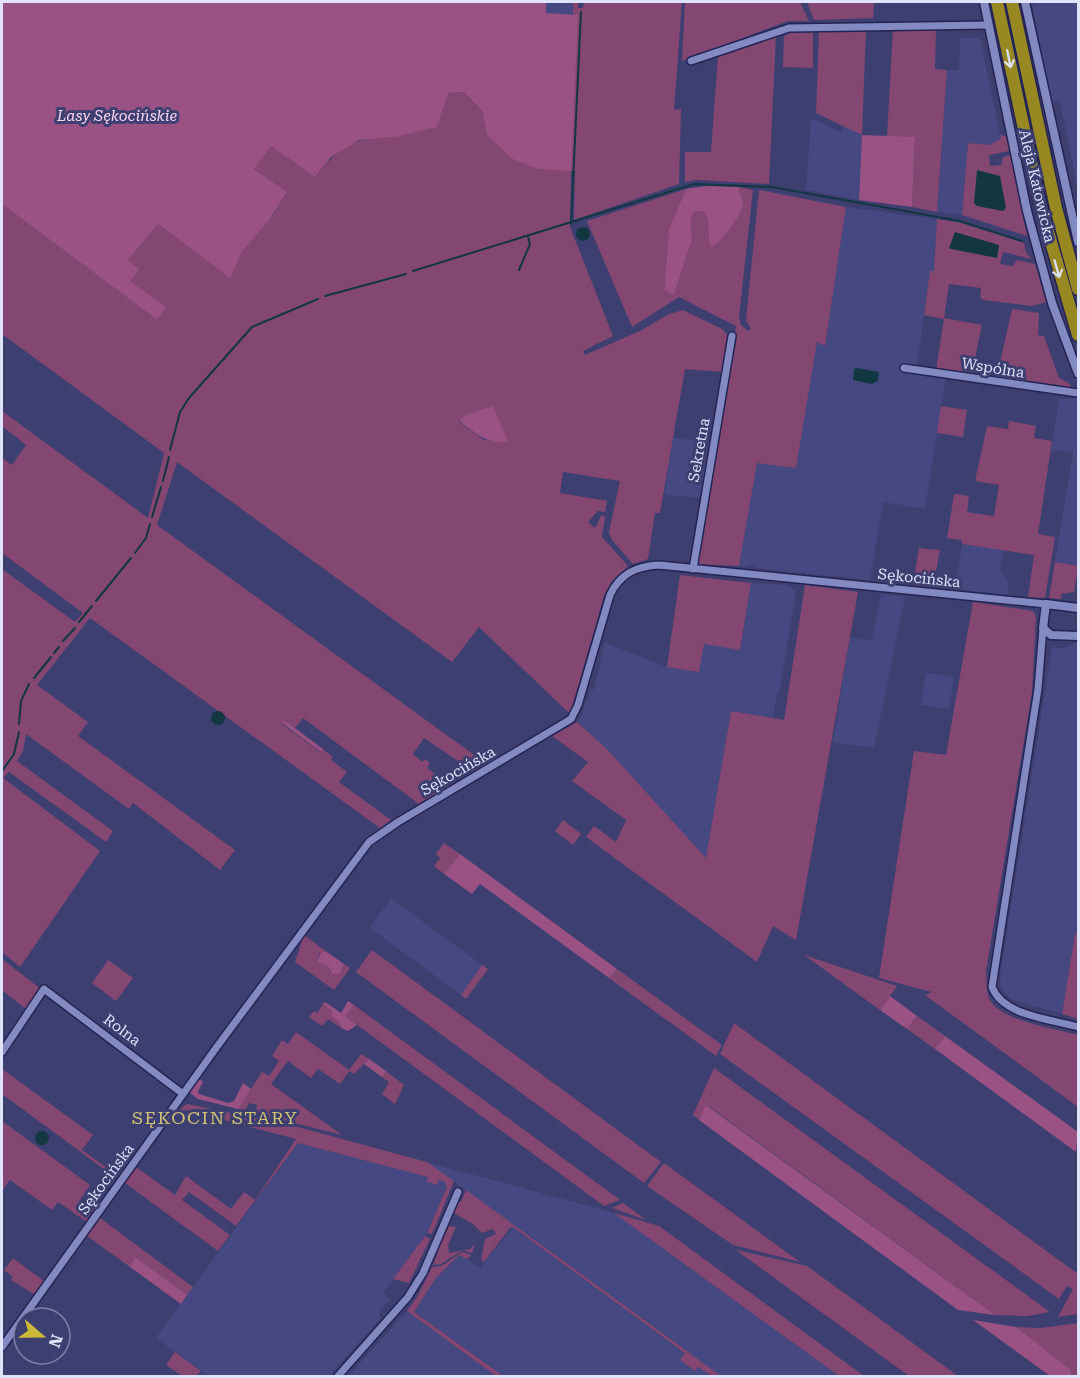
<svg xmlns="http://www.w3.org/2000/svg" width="1080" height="1378" font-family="'Roboto Serif',serif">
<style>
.built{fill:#454881}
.green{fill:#844771;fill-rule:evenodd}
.forest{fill:#995283}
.water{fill:#123741}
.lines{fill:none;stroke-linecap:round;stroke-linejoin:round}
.stream{stroke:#123741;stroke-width:2}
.minor-casing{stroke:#242454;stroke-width:10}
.tertiary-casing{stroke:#242454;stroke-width:11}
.motorway-casing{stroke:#242454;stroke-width:15}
.minor{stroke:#8389c1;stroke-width:7}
.tertiary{stroke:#8389c1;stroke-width:8}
.motorway{stroke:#988821;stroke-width:12}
.oneway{stroke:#dbdef0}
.labels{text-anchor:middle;stroke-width:6;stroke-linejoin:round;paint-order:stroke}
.park-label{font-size:15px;font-style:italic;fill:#ffd6f0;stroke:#3d3f71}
.street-label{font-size:15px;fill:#dfe3fb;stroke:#3d3f71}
.quarter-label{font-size:18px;letter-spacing:1.5px;fill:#cfc173;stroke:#3d3f71}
</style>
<rect width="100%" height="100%" fill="#3d3f71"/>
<g class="built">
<polygon points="546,2 573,2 573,15 546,13"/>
<polygon points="1032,2 1078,2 1078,191 1060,101 1051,102"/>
<polygon points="960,38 980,38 1001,139 989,145 968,143 962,215 937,212 947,70 959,70"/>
<polygon points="811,118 842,133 844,126 862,135 859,200 806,190"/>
<polygon points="846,207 937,219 934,271 930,272 916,373 946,378 925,509 883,502 870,580 756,568 755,565 750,564 748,567 739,566 757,462 796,468 817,342 825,345"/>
<polygon points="1078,398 1078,566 1055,562 1073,452 1051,451 1059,399"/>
<polygon points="673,438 711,442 701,498 664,495"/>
<polygon points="962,544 1003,550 1000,570 1009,582 1007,595 956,589"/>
<polygon points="751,583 787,585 796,591 779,693 777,693 773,718 731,711 706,859 607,749 578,723 591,690 594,690 605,643 667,667 698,672 703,643 741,649"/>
<polygon points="881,594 905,597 874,748 833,742 850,637 872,641"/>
<polygon points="1075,643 1078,643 1078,934 1075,935 1062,1014 1010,999 1001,988 1000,976 1052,647 1061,649"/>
<polygon points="926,673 954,677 949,709 921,705"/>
<polygon points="391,898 482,965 461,995 370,928"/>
<polygon points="298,1143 429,1177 437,1184 439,1180 444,1181 447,1187 425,1236 383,1293 390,1299 379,1311 381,1318 329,1376 209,1376 156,1338"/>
<polygon points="427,1162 614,1213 839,1376 721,1376"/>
<polygon points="513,1227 685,1353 680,1360 695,1371 698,1367 712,1376 503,1376 414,1312 436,1278 459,1255 481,1267"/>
<polygon points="407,1311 496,1376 348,1376"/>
</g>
<g class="green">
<path d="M573 2H578V8H583L584 2H682L674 110 681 109 679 184 574 220 575 171H571L570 227 613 336 583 351 585 355 642 330 669 314 683 310 722 329 728 335 722 372 685 369 660 513H655L648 559 633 564 612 540 609 532 620 481 563 472 560 493 607 501 605 512 598 511 588 522 595 528 601 516H605L602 537 628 566 611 582 604 596 570 714 479 627 452 662 177 462 157 525 488 765 474 772 424 738 413 754 422 762 425 759 430 763 427 768 451 786 419 804 303 718 295 728 284 720 282 724 320 752 323 749 333 757 331 760 347 772 339 782 391 820 380 828 90 618 37 685 88 722 78 736 235 850 220 870 133 803 129 809 26 734 23 751 17 761 113 831 106 842 9 772 3 778 100 851 20 967 2 952V569L75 622 83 613 2 553V458L12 465 26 445 2 426V411L148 518 164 453 2 334V204L157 320 130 281 128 260 158 224 230 277 242 252 273 215 287 192 254 169 271 145 315 177C344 142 351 139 395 137L448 93 464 92 482 111 487 135 577 15H573ZM492 407H493L507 441 484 440 459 422 467 414Z"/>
<polygon points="685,2 800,2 809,21 788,21 682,61"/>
<polygon points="807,2 874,2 873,18 814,20"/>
<polygon points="822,28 866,29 862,135 816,113 819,31"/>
<polygon points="893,29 936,31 935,69 947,70 937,212 912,207 915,138 887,137"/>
<polygon points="794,30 813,30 813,68 783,67 784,36"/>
<polygon points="776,34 769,184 697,180 685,182 685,152 711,152 718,55"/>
<polygon points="1000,135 1006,136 1009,151 989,155 990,166 1002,165 1002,158 1010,155 1027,236 962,215 968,143 989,145 1001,139"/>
<path d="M739 187 753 190 739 317 741 325 748 331 751 329 746 320 759 190 846 207 825 346 817 342 796 468 757 463 739 566 697 564 736 326 679 297 632 327 587 221 686 189 669 230 664 290 674 295 692 240 691 219 694 211 704 212C712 223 705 235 711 246 720 244 741 216 743 206 744 200 739 193 739 187Z"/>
<polygon points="937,219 961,223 1024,243 1026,253 1032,259 1003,252 1000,264 1013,266 1017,260 1035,264 1046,302 1032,306 983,300 980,297 981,288 949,284 944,318 982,325 971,377 936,371 944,319 924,315 930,271 934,271"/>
<polygon points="1012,309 1039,313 1038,335 1044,336 1059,378 1070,384 1072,390 996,380"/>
<polygon points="941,406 967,410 963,437 937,433"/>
<polygon points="1009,421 1036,426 1034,438 1052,441 1038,534 1055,537 1045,598 1028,597 1034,555 962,544 962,540 947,538 954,494 969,496 967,512 994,516 999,485 975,481 987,426 1008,429"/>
<polygon points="919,548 940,550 935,577 927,586 913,585"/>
<polygon points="1055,562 1078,566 1074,592 1061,594 1061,599 1049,598"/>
<polygon points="680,575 751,583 740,650 704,644 699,672 667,667"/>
<polygon points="805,585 858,592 796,940 773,926 757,962 586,837 594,826 616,842 626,820 572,781 588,762 552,736 577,722 607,749 706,858 731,711 784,720"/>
<path d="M973 602 1027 610 1033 611 1036 617 1032 692 986 971C987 982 985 994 992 1003 1005 1021 1057 1029 1078 1035V1107L925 995 932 992 879 978 914 751 946 755Z"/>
<polygon points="563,820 581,834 573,845 555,831"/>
<polygon points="444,843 460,854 444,874 434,866 440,858 436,854"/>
<polygon points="1075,934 1078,935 1078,1019 1062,1014"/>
<polygon points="304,935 327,952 320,952 317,960 329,967 331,973 342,970 344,964 350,968 334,990 295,962"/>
<polygon points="372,950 661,1162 644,1183 356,972"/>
<polygon points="804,955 897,986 880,1010"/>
<polygon points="2,959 41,989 27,1010 2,990"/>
<polygon points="108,960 133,978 116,1001 92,983"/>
<polygon points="482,965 488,969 466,999 461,995"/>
<polygon points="617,969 722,1045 716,1056 609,978"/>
<polygon points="323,1004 332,1011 332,1017 340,1023 341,1028 328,1019 322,1026 309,1017 314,1011 317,1013"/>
<polygon points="354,1005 620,1200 604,1206 345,1016"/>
<polygon points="917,1016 945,1036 935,1049 907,1029"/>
<polygon points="734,1023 1078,1274 1078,1314 1058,1317 1073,1289 1067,1286 1059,1299 720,1054"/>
<polygon points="296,1032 349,1070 361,1054 369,1059 354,1074 349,1071 340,1084 318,1069 311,1078 288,1061 271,1084 342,1135 255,1113 257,1105 249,1103 245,1111 238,1109 262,1072 269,1076 279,1061 272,1056 282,1040 288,1044"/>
<polygon points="714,1068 1050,1312 1027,1316 995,1315 707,1105 699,1120 693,1115"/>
<polygon points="2,1069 93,1135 82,1150 118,1176 116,1178 2,1094"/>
<polygon points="386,1071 404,1085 395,1104 382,1094 389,1082 382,1077"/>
<polygon points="187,1104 283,1123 427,1162 454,1181 432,1234 427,1233 447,1187 444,1181 439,1180 437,1185 427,1182 428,1177 298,1143 236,1226 189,1192 182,1200 230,1235 218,1251 125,1183 136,1167 175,1195 186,1176 231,1209 244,1192 255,1200 296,1139 186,1110 177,1111"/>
<polygon points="2,1121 90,1185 80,1200 94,1210 87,1222 58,1202 52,1210 10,1180 2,1191"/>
<polygon points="664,1163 800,1262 733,1245 647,1186"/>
<polygon points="466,1190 721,1376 712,1376 698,1367 695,1371 680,1360 685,1353 513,1227 510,1228 484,1262 481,1260 485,1239 496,1234 493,1229 482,1233 473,1224 454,1213 456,1201 461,1202"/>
<polygon points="623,1203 646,1220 612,1208"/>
<polygon points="614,1213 659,1226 864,1376 839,1376"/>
<polygon points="100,1218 193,1287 187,1295 135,1257 130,1267 87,1236"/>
<polygon points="449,1226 456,1227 448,1245 449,1253 470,1249 475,1244 472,1253 463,1250 441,1264 433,1265 438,1252 436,1247"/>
<polygon points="425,1236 430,1239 409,1283 393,1279"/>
<polygon points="736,1250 807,1266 958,1376 909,1376"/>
<path d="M463 1252 471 1255 467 1259 459 1255 436 1278 414 1312 503 1376H496L407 1311 417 1297 432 1267C445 1268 452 1257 463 1252Z"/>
<polygon points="13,1258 44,1281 34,1294 11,1280 13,1277 4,1270"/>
<polygon points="1078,1323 1078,1376 1072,1376 1070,1369 1016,1327 1041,1328"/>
<polygon points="175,1352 201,1371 196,1376 182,1376 166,1365"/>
</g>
<g class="forest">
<polygon points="2,2 546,2 546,13 578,15 571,171 538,169 513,159 487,135 482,111 464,92 448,93 437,127 395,137 359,140 331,157 315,177 271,146 254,169 287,192 270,219 242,252 230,278 158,224 128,260 139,269 130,281 166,307 157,320 2,204"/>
<polygon points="862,135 915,137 912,207 859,200"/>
<path d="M706 186 739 187C739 193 744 200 743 206 741 216 720 244 711 247 705 235 712 222 704 212L694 211 691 219 692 240 674 295 664 290 669 229 686 189Z"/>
<path d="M493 406 507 439V442C486 444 475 433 459 421L467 414Z"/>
<polygon points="284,720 323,749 321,752 282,723"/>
<polygon points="460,854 617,969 609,978 480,884 472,894 444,874"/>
<polygon points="321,952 327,952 344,964 340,973 332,974 329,967 317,961"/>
<polygon points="890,996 917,1016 907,1029 880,1010"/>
<polygon points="348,1001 354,1005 345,1016 357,1025 348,1031 341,1028 340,1023 332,1017 332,1011 323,1004 325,1002 341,1013"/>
<polygon points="945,1036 1078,1132 1076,1152 935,1049"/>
<polygon points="369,1059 386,1071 382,1077 364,1064"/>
<polygon points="199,1078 203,1082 198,1091 199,1094 228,1103 234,1101 243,1083 251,1089 238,1109 198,1099 189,1092"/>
<polygon points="706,1105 995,1315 958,1310 699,1120"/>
<polygon points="135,1257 187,1295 181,1304 130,1267"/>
<polygon points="973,1320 1016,1327 1070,1369 1072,1376 1050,1376"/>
</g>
<g class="water">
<polygon points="977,170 1000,176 1006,208 1003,211 977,206 974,203"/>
<circle cx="583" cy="234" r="7"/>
<polygon points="955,232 999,245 997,258 951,249 949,248"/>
<polygon points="857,368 879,372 878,381 872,384 853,380 854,369"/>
<circle cx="218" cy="718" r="7"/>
<circle cx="42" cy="1138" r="7"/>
</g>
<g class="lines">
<g class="stream">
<polyline points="571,224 581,12"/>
<polyline points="519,270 530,244 528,237"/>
<polyline points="413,271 694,184 772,187 960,221 1022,241"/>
<polyline points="325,296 406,274"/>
<polyline points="170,450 180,412 189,398 252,327 318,299"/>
<polyline points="163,481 169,457"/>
<polyline points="152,517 161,487"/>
<polyline points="135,553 146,538 150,524"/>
<polyline points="96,601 131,558"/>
<polyline points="79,622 92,606"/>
<polyline points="63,641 75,628"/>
<polyline points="54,653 59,647"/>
<polyline points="34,678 51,657"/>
<polyline points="19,724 21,701 29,684"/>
<polyline points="2,771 14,754 19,732"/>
</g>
<g class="minor-casing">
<g id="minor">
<polyline points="691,61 789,28 989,25"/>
<polyline points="904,368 1078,393"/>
<polyline points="693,569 732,336"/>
<path d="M1043 628 1038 689 992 987C1003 1016 1051 1019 1078 1027"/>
<polyline points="2,1052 44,989 183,1094"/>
<path d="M2 1347 216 1048 369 842 398 822 571 719 578 705 610 595C620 574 636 566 659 565L1046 604"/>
<polyline points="338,1376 408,1297 423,1273 458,1192"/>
</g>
</g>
<g class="tertiary-casing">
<g id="tertiary">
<polyline points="984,2 1027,211 1052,303 1078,373"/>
<polyline points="1025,2 1078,242"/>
<polyline points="1078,608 1046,604 1043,628 1051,635 1078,636"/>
</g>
</g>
<g class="motorway-casing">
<g id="motorway">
<polyline points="997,2 1040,204 1078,335"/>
<polyline points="1012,2 1056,208 1078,289"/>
</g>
</g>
<use href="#minor" class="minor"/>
<use href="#tertiary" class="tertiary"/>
<use href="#motorway" class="motorway"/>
</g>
<defs><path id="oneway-shaft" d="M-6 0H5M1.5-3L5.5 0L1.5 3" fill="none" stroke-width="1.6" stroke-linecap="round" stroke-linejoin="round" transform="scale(1.5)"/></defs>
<g class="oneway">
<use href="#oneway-shaft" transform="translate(1009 59) rotate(78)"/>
<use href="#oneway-shaft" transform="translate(1057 269) rotate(74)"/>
</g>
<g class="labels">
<g class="park-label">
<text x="117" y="121">Lasy Sękocińskie</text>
</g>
<g class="street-label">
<text transform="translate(1037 186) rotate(77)" y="5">Aleja Katowicka</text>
<text transform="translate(993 368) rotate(9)" y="5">Wspólna</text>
<text transform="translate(699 450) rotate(-80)" y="5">Sekretna</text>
<text transform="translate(919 578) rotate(6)" y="5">Sękocińska</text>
<text transform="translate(458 771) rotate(-30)" y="5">Sękocińska</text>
<text transform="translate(122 1030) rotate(37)" y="5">Rolna</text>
<text transform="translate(106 1179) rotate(-54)" y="5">Sękocińska</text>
</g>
<g class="quarter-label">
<text x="215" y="1124">SĘKOCIN STARY</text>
</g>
</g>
<rect width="1080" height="1378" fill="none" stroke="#dfe3fb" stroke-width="6"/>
<g transform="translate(42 1336) rotate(110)"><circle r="28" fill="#3d3f71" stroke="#7e81a8" stroke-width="1.5"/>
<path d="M0-4.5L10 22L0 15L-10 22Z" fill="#cdb938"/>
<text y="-9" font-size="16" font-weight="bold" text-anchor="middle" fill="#dfe3fb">N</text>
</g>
</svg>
